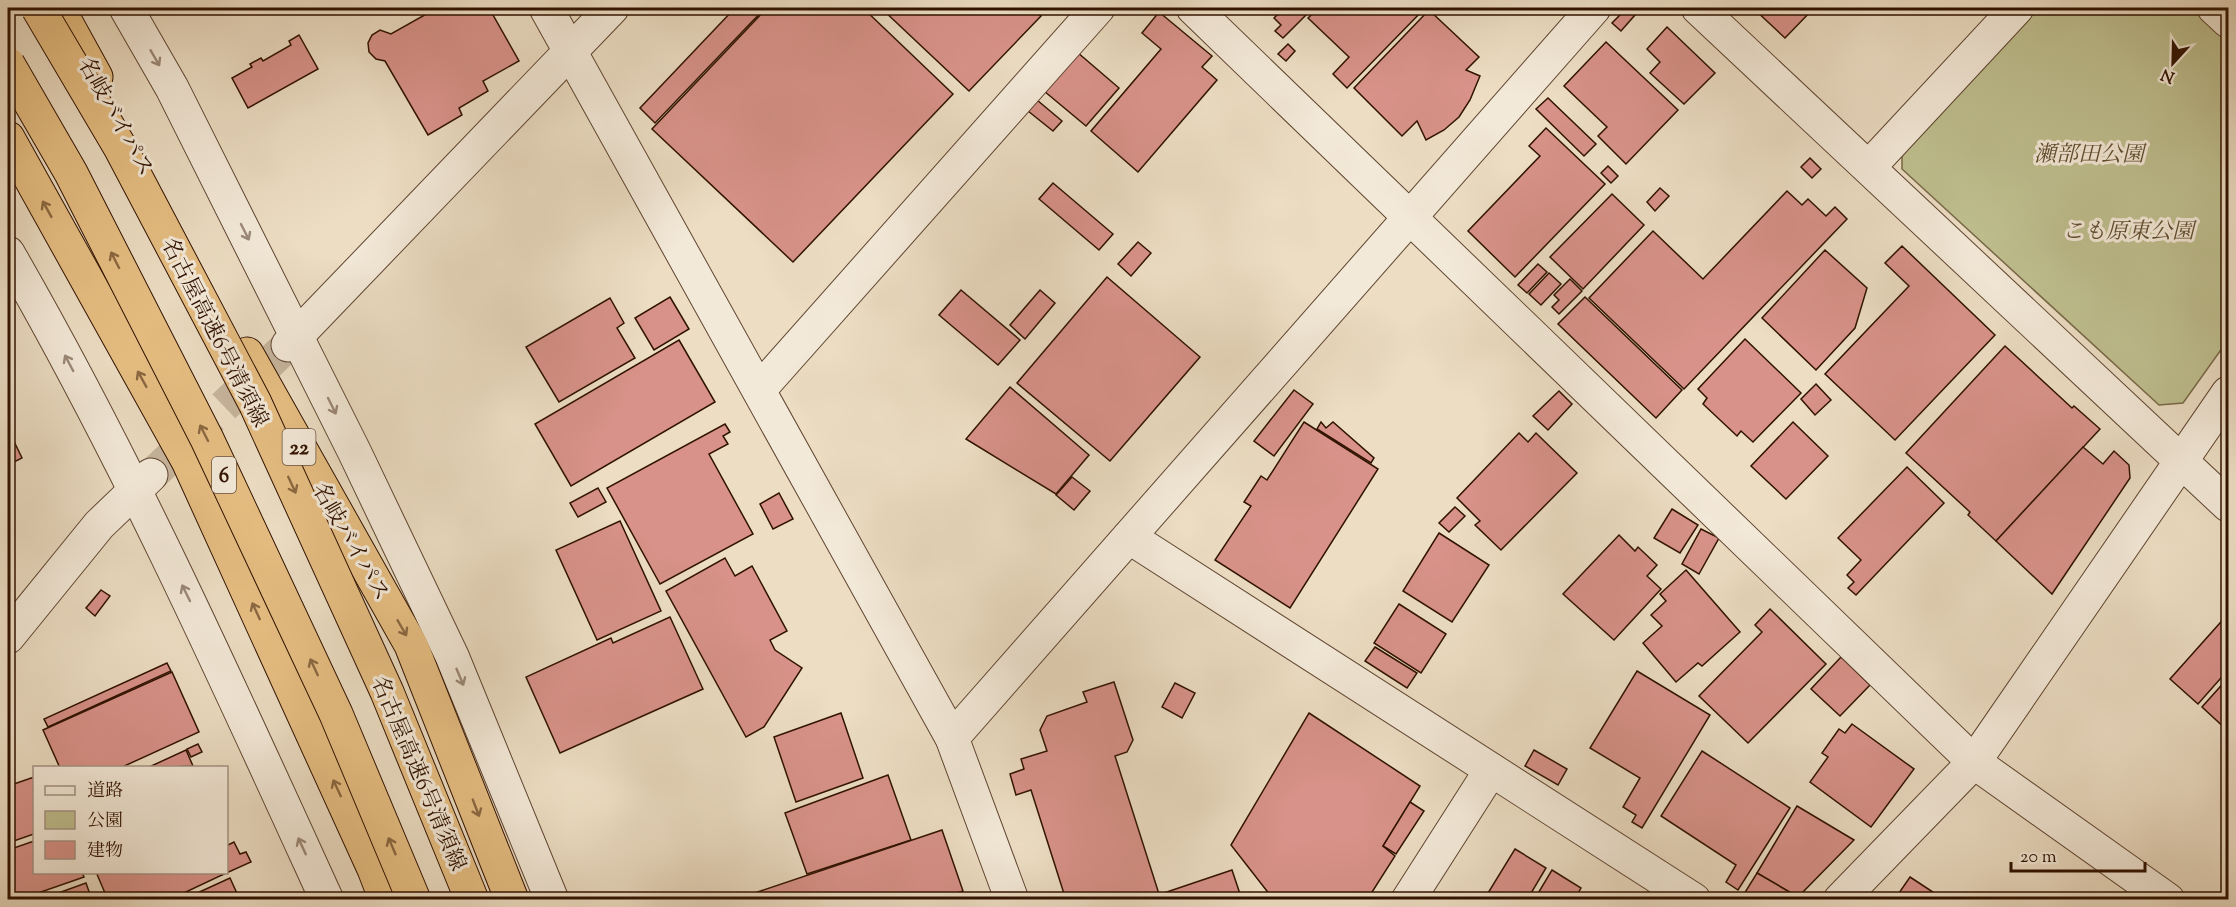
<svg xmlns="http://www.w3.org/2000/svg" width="2236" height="907" font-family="'Sorts Mill Goudy','Noto Serif JP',serif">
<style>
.green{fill:#bfbf8f;stroke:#786848;stroke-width:1.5}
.building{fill:#d89289;stroke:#301200;stroke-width:1.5}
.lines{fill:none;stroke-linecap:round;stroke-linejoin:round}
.street-tunnel{stroke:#c6b49c;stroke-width:33;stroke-dasharray:33 16;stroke-linecap:butt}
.street-casing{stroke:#5f4531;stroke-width:35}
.highway-casing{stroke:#301200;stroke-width:35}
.street{stroke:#f3e9d8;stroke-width:33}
.highway{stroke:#e6be82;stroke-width:33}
.highway-bridge-casing{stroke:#301200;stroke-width:35;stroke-linecap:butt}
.highway-bridge{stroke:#e6be82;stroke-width:33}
.oneway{stroke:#9b8877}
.oneway2{stroke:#8b6841}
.labels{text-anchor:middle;stroke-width:6;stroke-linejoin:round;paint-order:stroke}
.shield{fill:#f3e9d8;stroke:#6a5241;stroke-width:1.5}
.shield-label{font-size:21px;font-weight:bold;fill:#301200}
.street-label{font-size:22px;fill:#301200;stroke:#f3e9d8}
.park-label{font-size:22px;font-style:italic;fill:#624f32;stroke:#f3e9d8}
</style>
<rect width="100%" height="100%" fill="#ecddc3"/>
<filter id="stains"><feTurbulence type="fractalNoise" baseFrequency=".00333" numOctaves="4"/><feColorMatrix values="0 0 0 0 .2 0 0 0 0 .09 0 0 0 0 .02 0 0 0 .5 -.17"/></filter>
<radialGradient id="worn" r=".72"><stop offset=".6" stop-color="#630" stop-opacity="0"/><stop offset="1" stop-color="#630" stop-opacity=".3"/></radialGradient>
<polygon class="green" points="2034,8 2192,8 2228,41 2228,340 2183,403 2159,405 1902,169 1902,154 1904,150"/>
<g class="building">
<polygon points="437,8 489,8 519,61 483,81 488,91 459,108 462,115 428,135 385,61 376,59 369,52 368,43 372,35 380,30 391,34"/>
<polygon points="735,8 765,8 655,123 640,108"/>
<polygon points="767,8 863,8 953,94 793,262 652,129"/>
<polygon points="881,8 1032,8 1041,16 969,91"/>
<polygon points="1284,8 1313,8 1283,38 1275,31 1281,25 1274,18"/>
<polygon points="1319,8 1425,8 1347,88 1333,74 1349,57 1308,18"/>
<polygon points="1627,8 1635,15 1621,31 1612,23"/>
<polygon points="1753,8 1814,8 1785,38"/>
<polygon points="1429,10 1479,57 1466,70 1480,76 1470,100 1459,117 1444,130 1426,140 1417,121 1402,136 1354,88"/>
<polygon points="1159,12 1212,56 1202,67 1217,80 1138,172 1091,131 1161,49 1142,33"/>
<polygon points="1667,27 1715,73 1684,104 1650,73 1660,62 1647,49"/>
<polygon points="299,35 318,69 248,108 232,78 252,67 250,64 261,58 263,61 291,45 289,41"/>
<polygon points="1606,42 1678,110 1626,164 1598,136 1607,127 1564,86"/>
<polygon points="1288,44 1295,51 1286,61 1278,54"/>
<polygon points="1077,52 1119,88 1086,126 1044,91"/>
<polygon points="1548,98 1596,144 1584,156 1536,109"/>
<polygon points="1037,100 1062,121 1053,131 1028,111"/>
<polygon points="1546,128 1605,184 1515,277 1468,231 1540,156 1529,146"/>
<polygon points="1810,158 1821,169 1812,178 1801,167"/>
<polygon points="1608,166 1618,176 1611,183 1601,173"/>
<polygon points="1053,183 1113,234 1099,250 1039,199"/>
<polygon points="1660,188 1669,196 1655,211 1647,202"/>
<polygon points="1787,191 1802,205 1808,199 1826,216 1835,207 1847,219 1684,389 1589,298 1653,231 1703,279"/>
<polygon points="1612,194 1644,225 1583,289 1550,257"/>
<polygon points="1138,242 1151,253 1131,276 1118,264"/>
<polygon points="1902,246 1995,335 1895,440 1825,374 1909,286 1885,263"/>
<polygon points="1825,250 1867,288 1855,328 1816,370 1762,318"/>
<polygon points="1538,264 1547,272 1527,293 1518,285"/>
<polygon points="1549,273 1561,284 1541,305 1529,294"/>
<polygon points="1107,277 1200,357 1110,461 1017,383"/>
<polygon points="1570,279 1582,291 1559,314 1552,307 1559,300 1554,295"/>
<polygon points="961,290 1020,340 998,365 939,315"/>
<polygon points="1040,290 1055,303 1025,339 1010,325"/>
<polygon points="670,297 689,329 654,350 635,318"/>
<polygon points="1585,297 1682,390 1656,418 1558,324"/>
<polygon points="610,298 624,323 617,328 635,358 559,402 526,347"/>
<polygon points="1745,339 1801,393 1753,442 1741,431 1737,436 1703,404 1707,398 1698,389"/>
<polygon points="679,340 715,402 571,486 535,424"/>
<polygon points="2005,346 2072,408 2074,406 2100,429 1996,541 1968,515 1970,512 1906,453"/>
<polygon points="1816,384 1831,400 1815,415 1801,399"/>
<polygon points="1010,387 1089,455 1056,494 966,439"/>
<polygon points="1294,390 1313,404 1274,456 1254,441"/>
<polygon points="1559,391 1572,404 1548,430 1533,416"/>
<polygon points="1304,422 1378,469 1290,608 1215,560 1251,506 1244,502 1261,476 1267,480"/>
<polygon points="1321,422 1326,428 1333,422 1374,458 1371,463 1317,429"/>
<polygon points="1793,422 1828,456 1786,499 1751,466"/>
<polygon points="725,424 730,432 723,436 728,444 709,454 753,534 660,584 607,488"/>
<polygon points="8,429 22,458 8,465"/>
<polygon points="1519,433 1528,442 1536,433 1577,473 1501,550 1475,525 1480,521 1457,498"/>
<polygon points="2083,447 2103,464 2114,451 2129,465 2130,478 2052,594 1996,541"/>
<polygon points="1907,467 1944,503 1856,595 1848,588 1854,582 1847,575 1861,560 1838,538"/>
<polygon points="1072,477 1090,491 1074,510 1056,495"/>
<polygon points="598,488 606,502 578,517 570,503"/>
<polygon points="779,493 793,519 773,529 760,504"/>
<polygon points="1455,507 1465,516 1449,532 1439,523"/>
<polygon points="1672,509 1698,525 1680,553 1654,538"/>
<polygon points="620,521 661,611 597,640 556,550"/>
<polygon points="1701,529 1719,538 1699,574 1682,564"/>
<polygon points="1439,533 1489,565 1452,622 1403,591"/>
<polygon points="1619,535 1635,551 1638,547 1657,565 1647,576 1661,589 1614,640 1563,594"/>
<polygon points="725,558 735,576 752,566 787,631 770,640 775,650 802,668 764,727 746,737 666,591"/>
<polygon points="1686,570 1740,632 1702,666 1698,663 1676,682 1643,643 1662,626 1651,615 1666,601 1660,594"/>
<polygon points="101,590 110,596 95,616 86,608"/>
<polygon points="1399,604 1446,634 1421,673 1374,643"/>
<polygon points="1770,609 1826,664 1748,743 1699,696 1762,632 1755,625"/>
<polygon points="2228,614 2228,670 2198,704 2170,679"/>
<polygon points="670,617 703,689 560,753 526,677 611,638 613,643"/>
<polygon points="1375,647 1417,673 1407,688 1365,661"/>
<polygon points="1841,657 1870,685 1840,716 1811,689"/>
<polygon points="167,663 171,671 48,727 44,719"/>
<polygon points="1637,671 1710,715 1642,828 1632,822 1636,815 1623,807 1640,778 1590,748"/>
<polygon points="172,672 199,732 120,768 60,768 43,730"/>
<polygon points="2228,678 2228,731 2202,707"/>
<polygon points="1114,682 1133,740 1127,752 1115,756 1159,894 1142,900 1066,900 1031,790 1016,795 1010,774 1024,769 1021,759 1047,751 1040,730 1047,716 1087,702 1083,692"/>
<polygon points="1175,683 1195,693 1182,718 1162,707"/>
<polygon points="841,713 863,778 796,802 774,737"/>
<polygon points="1309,713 1420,786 1383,846 1395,856 1367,900 1274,900 1231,845"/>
<polygon points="1852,724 1914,769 1871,827 1810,782 1828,757 1822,753 1839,729 1845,733"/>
<polygon points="198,744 202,752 191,757 187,749"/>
<polygon points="186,750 193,766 147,768"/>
<polygon points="1534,750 1567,769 1558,785 1525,766"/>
<polygon points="1702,751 1790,808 1738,890 1726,882 1736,865 1661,816"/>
<polygon points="888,775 911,840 807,874 785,813"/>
<polygon points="34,777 34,834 8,843 8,786"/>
<polygon points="1410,802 1424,811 1396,854 1383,846"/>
<polygon points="1797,806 1854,840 1798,897 1757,873"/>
<polygon points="942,830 963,891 937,900 734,900"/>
<polygon points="34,841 34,872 82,872 84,877 18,900 8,900 8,850"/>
<polygon points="234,842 240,854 246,852 251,862 222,875 221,872 226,872 226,846"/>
<polygon points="1515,849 1546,868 1527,900 1499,900 1488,893"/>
<polygon points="1232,870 1242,900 1143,900"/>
<polygon points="1552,870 1581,888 1577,895 1585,900 1534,900"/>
<polygon points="96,872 220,872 222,875 169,900 108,900"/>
<polygon points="1757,873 1798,897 1795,900 1753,900 1744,894"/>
<polygon points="1910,877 1945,900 1909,900 1899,893"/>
<polygon points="230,878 240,900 182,900"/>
<polygon points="86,883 92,900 39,900"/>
</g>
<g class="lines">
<polyline class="street-tunnel" points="153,474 288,345"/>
<g class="street-casing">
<g id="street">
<polyline points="126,8 172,88 354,451 452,656 552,900"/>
<polyline points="546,8 952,738 1012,900"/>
<polyline points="1193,8 1974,762 2168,900"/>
<polyline points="1698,8 2228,505"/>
<polyline points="2214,8 2228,21"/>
<polyline points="1869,167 2017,8"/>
<path d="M8 253C128 461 227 681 327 900"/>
<polyline points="288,345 612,8"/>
<polyline points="759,390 1098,8"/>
<polyline points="1129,537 1694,900"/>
<polyline points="8,637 99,525 151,475"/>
<polyline points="952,738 1594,8"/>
<polyline points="1408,900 1491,770"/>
<polyline points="1840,900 1974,762 2228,393"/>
</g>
</g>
<g class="highway-casing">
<g id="highway">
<polyline points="58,8 96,77"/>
<polyline points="8,138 188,461 374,869 386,900"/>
<polyline points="247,354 411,645 512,900"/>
</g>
</g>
<use href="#street" class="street"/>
<use href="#highway" class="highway"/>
<g class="highway-bridge-casing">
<g id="highway-bridge">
<polyline points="38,8 120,147 255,403 387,692 472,900"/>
<polyline points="8,64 71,173 207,439 336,714 414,900"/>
</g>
</g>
<use href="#highway-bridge" class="highway-bridge"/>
</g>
<defs><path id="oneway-shaft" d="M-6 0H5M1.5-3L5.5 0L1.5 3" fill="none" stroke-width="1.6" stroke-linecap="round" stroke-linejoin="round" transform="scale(1.5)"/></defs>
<g class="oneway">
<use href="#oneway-shaft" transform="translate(155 58) rotate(60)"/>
<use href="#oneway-shaft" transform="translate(245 232) rotate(63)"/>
<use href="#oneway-shaft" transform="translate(69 363) rotate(-118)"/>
<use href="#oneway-shaft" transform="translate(332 406) rotate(64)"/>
<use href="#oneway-shaft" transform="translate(186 593) rotate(-116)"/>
<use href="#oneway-shaft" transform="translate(460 677) rotate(67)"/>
<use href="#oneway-shaft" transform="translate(302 846) rotate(-115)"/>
</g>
<g class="oneway2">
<use href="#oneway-shaft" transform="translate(47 209) rotate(-119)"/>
<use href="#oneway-shaft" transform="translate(115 260) rotate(-117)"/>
<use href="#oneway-shaft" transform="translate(142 379) rotate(-119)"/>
<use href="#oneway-shaft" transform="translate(204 433) rotate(-117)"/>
<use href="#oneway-shaft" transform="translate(292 485) rotate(65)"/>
<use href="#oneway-shaft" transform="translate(256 611) rotate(-115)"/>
<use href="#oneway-shaft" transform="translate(402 628) rotate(60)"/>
<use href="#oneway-shaft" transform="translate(314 667) rotate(-115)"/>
<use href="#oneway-shaft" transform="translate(337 788) rotate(-115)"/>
<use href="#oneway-shaft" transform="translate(476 808) rotate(69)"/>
<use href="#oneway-shaft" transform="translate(392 846) rotate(-113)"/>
</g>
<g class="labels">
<g class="shield">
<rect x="282.5" y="429" width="33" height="36" rx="4.5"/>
<rect x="212" y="457" width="24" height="36" rx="4.5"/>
</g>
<g class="shield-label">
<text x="299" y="454">22</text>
<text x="224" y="482">6</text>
</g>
<g class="street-label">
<text transform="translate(117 116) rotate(61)" y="8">名岐バイパス</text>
<text transform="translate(216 332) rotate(63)" y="8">名古屋高速6号清須線</text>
<text transform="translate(352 541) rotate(60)" y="8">名岐バイパス</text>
<text transform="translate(420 773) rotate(67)" y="8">名古屋高速6号清須線</text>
</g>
<g class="park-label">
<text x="2089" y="161">瀬部田公園</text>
<text x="2128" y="238">こも原東公園</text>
</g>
</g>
<rect width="2236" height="907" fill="none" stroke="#ecddc3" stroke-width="30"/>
<rect x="9" y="9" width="2218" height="889" fill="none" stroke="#301200" stroke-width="3"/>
<rect x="15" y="15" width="2206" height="877" fill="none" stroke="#301200" stroke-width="1.5"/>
<rect x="33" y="766" width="195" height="108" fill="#f3e9d8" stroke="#a59382" stroke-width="1.5"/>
<rect x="45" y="786" width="30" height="9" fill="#f3e9d8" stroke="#a59382" stroke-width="1.5"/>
<text x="87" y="796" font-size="18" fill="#301200">道路</text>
<rect x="45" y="811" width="30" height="18" fill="#bfbf8f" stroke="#a59382" stroke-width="1.5"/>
<text x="87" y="826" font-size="18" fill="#301200">公園</text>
<rect x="45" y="841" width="30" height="18" fill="#d89289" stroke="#a59382" stroke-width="1.5"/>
<text x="87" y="856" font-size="18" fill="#301200">建物</text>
<g transform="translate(2173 63) rotate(202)" stroke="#f3e9d8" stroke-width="4.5" paint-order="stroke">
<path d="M0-4.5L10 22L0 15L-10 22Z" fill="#301200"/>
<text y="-9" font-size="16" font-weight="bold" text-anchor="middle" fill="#301200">N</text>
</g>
<path d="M2011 862v9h134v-9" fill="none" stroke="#301200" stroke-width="3"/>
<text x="2020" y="862" font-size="18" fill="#301200" stroke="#f3e9d8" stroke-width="4.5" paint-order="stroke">20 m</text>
<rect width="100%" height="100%" filter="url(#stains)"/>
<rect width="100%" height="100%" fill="url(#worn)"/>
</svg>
